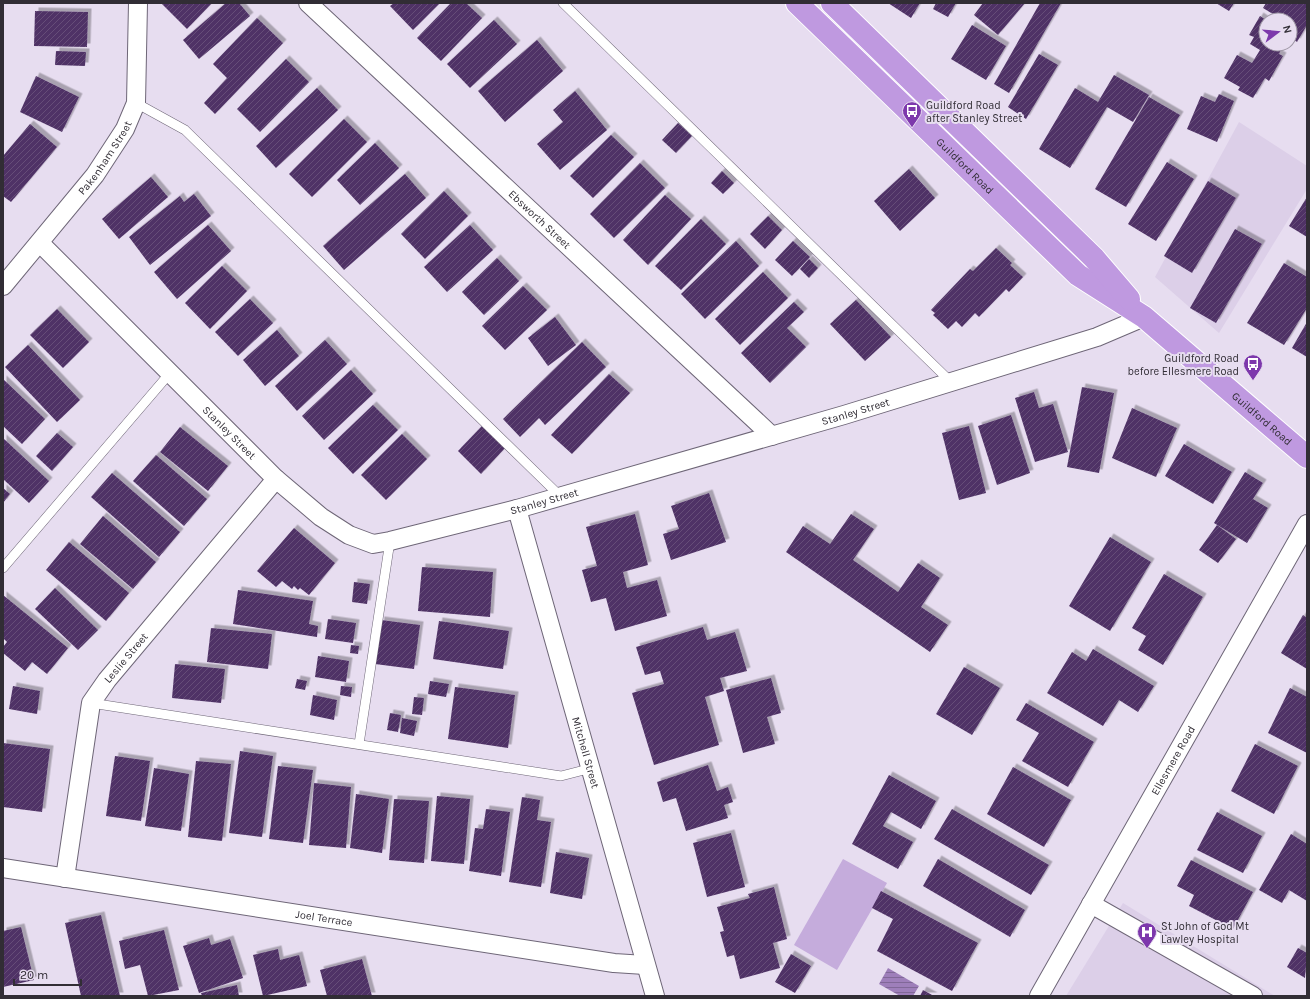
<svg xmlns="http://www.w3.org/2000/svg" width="1310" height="999" font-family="Karla,sans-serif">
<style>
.built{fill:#dccfe8}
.pitch{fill:#c5acdc}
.water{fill:url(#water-rules)}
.building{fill:url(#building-hatch);filter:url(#shadow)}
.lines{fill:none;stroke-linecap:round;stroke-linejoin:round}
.lane-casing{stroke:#6e6677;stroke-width:10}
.street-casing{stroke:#6e6677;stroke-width:20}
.highway-casing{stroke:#fff;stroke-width:24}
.lane{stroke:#fff;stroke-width:9}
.street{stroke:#fff;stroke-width:18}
.highway{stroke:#bf99e0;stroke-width:22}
.labels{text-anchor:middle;stroke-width:4;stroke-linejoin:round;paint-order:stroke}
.poi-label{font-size:11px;fill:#312d35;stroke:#e7ddf0;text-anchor:start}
.street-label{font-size:11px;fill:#312d35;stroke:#e7ddf0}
</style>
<defs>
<pattern id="water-rules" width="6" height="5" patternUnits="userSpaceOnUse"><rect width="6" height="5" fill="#9e7fba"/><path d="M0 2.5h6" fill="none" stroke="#816898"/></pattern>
<pattern id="building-hatch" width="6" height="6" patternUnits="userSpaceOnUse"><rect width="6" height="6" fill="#4f3266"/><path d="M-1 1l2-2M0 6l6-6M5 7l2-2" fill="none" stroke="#664e78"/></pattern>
<filter id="shadow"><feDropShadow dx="3.5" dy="-3.5" stdDeviation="0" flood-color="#0004"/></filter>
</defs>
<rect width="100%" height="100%" fill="#e7ddf0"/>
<g class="built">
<polygon points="1239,122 1307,166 1307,189 1219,333 1155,277"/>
<polygon points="1123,903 1275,996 1066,996"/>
</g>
<polygon class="pitch" points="843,859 887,883 837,970 794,945"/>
<polygon class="water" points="888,968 919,986 913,996 900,996 879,984"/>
<g class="building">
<polygon points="163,3 212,3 187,29 162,4"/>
<polygon points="226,3 239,3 250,16 199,59 183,40"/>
<polygon points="394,3 440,3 413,30 390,6"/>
<polygon points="451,3 466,3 482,18 441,61 417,38"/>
<polygon points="888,3 920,3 911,18"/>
<polygon points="936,3 956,3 948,17 933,9"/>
<polygon points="983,3 1025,3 998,35 974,15"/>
<polygon points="1040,3 1061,3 1009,93 994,84"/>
<polygon points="1216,3 1234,3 1229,11"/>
<polygon points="1266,3 1307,3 1307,25 1297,42 1290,37 1290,20 1283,20 1263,8"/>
<polygon points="35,11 88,12 87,47 34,46"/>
<polygon points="1260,16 1266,20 1266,44 1284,44 1279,54 1283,56 1269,81 1265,78 1253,98 1238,90 1240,87 1224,78 1237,55 1252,63 1260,50 1250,44 1254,37 1249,35"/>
<polygon points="257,18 283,43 215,114 204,103 227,78 213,64"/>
<polygon points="494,20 517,44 470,88 447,64"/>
<polygon points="972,25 1006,46 986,80 951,59"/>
<polygon points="537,40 563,71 505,122 478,91"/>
<polygon points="56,51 86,52 85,66 55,65"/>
<polygon points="1039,54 1058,65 1026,119 1008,107"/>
<polygon points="286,59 309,82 260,132 237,109"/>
<polygon points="1114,75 1149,95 1133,122 1107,107 1070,168 1039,149 1075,88 1098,102"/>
<polygon points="36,76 79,97 62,132 20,112"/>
<polygon points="317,88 338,110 276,168 256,146"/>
<polygon points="575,91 607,130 560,170 537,144 563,122 553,110"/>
<polygon points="1219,94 1234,101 1217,142 1187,129 1201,96 1215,102"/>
<polygon points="1149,97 1180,115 1126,207 1095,189"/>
<polygon points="344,119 367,142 312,197 289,174"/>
<polygon points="678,123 692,136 676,153 662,140"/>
<polygon points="30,124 57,147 11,202 3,196 3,156"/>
<polygon points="611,135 634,157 593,198 570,176"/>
<polygon points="375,143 399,168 360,205 337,180"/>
<polygon points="1167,162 1194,179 1156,241 1128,224"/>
<polygon points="640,163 665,188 614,238 590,214"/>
<polygon points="909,169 935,198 900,231 874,201"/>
<polygon points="722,171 734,183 723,194 711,183"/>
<polygon points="405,174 426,198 344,270 323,246"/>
<polygon points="151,177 168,197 119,239 102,219"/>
<polygon points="1208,181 1236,198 1192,273 1164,256"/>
<polygon points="444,191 468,216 425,259 401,234"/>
<polygon points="194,194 211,216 150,265 129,237 180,196 184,202"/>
<polygon points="665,195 691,219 648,265 623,240"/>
<polygon points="1307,197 1307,237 1289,226"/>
<polygon points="768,216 782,230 765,249 750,234"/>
<polygon points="701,219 726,244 681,290 655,266"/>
<polygon points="208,225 231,251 177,299 154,272"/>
<polygon points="470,225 493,250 447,292 424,267"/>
<polygon points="1235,229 1262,244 1216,323 1190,308"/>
<polygon points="736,241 759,266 705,319 681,294"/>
<polygon points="793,241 810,257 792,276 775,260"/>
<polygon points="996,248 1012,263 1010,265 1023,277 1009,292 1006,289 979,317 975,313 962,327 956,321 948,329 933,315 935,313 931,310 970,269 973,271"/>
<polygon points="497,258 519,281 484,315 462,292"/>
<polygon points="809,259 818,268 809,278 800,269"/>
<polygon points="1284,263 1307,277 1307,308 1284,345 1247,323"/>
<polygon points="222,266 247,291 210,329 185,303"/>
<polygon points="763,272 788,298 740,345 715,319"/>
<polygon points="523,286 547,310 505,350 482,326"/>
<polygon points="250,299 273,323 238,356 215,332"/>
<polygon points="856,300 891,337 865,361 830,324"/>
<polygon points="794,302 804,312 787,328 806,347 770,383 741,353"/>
<polygon points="57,309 89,342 63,368 30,335"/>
<polygon points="555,317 576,345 548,366 528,338"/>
<polygon points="1307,322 1307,357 1292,348"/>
<polygon points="277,330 299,356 265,386 243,360"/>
<polygon points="325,340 347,364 297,411 275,386"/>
<polygon points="582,342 606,367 545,425 539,418 520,437 503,419"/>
<polygon points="28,345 80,400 57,422 5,367"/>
<polygon points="351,370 373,394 324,440 302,416"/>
<polygon points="609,374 630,393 572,454 551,435"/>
<polygon points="3,379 45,419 22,444 3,426"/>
<polygon points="1082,387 1114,393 1099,473 1067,467"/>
<polygon points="1034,392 1039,408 1053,404 1068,452 1035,462 1015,398"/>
<polygon points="373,405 398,430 353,474 328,448"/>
<polygon points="1132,408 1177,428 1156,477 1112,458"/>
<polygon points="1011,415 1030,473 997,485 978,426"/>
<polygon points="482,426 505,448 481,474 458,451"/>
<polygon points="969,426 986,493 959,500 942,433"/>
<polygon points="180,427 228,466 208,491 160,452"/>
<polygon points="57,433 73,447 52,471 36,456"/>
<polygon points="402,434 427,459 386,500 361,475"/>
<polygon points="3,438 49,481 29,503 3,479"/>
<polygon points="1184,444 1232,472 1213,504 1165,476"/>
<polygon points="156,455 207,499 184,526 133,481"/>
<polygon points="1245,472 1263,483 1253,499 1268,508 1247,543 1214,523"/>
<polygon points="112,473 180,532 159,557 91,497"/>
<polygon points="3,488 10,494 3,503"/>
<polygon points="709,493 726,542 671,560 663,534 679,529 671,506"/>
<polygon points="635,514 648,565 623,572 627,588 657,580 667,616 615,631 606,598 591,602 582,570 597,566 586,527"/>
<polygon points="851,514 874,529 853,560 898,592 918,563 940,578 921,607 948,625 930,652 786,552 803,526 830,544"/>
<polygon points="103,516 156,562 133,589 80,544"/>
<polygon points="1217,525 1236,539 1218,563 1199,550"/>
<polygon points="294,528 335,563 309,595 300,588 298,590 294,586 292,589 282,581 276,587 257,571"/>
<polygon points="1110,537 1151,562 1110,631 1069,606"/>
<polygon points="69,542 129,593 106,621 46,570"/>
<polygon points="422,567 493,572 490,617 418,611"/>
<polygon points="1164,574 1203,597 1163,665 1138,650 1146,636 1132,628"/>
<polygon points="354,582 370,584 367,604 352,602"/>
<polygon points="55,588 98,630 78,650 35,609"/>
<polygon points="238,590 313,601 309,624 318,626 317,637 233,624"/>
<polygon points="3,595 68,648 47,674 32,662 25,671 3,653 3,647 7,642 3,638"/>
<polygon points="1303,615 1307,618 1307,669 1281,653"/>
<polygon points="328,619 356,623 353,643 325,639"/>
<polygon points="381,620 420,625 414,669 375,664"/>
<polygon points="439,621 509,631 503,669 433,659"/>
<polygon points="703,627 707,640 735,632 747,671 720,678 724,691 705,697 719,745 654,765 632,693 664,684 660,671 645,675 636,647"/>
<polygon points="211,628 272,634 268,669 207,662"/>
<polygon points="351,645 359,646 358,654 350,653"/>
<polygon points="1093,649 1154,686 1138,712 1119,700 1103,726 1047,693 1072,652 1086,661"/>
<polygon points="318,656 349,661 346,682 315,677"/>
<polygon points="175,664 225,669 221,703 172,698"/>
<polygon points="964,667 1000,688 972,735 936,714"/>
<polygon points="771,678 781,713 767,717 775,744 743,753 726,690"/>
<polygon points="297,679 307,681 305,690 295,688"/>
<polygon points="430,681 449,684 446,697 428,694"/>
<polygon points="13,686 40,691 37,714 9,709"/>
<polygon points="341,686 352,687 351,697 340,695"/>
<polygon points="455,687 515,695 508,748 448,739"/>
<polygon points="1290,688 1307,697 1307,753 1268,733"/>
<polygon points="313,695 337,700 334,720 310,715"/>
<polygon points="414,697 424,698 422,715 412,714"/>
<polygon points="1026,703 1094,742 1068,787 1022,761 1039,733 1016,720"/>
<polygon points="390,713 401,715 398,732 387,730"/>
<polygon points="402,718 417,721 414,736 400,733"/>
<polygon points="3,743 50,749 42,812 3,807"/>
<polygon points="1255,744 1298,766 1274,814 1231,791"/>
<polygon points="240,751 273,756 262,837 229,833"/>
<polygon points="115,756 150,761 141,821 106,816"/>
<polygon points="196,761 231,764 222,841 188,837"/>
<polygon points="708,765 717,791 728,787 733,802 724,805 728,818 686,831 676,798 663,802 657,782"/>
<polygon points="278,766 313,770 303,843 269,839"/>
<polygon points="1013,767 1071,800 1044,847 987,814"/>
<polygon points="154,768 189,774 181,831 145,826"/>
<polygon points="889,775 936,801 921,829 891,812 883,826 913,842 898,869 852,844"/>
<polygon points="314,783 351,787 346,848 309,845"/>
<polygon points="356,794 389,799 382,853 350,848"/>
<polygon points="437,796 470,799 464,864 431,861"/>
<polygon points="522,797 540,800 537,820 551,822 541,887 509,882"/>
<polygon points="394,799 429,801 424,863 389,860"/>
<polygon points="486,809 510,812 501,876 469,871 475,828 483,829"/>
<polygon points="952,809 1049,865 1031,895 934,839"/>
<polygon points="1217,812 1262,836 1243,873 1197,850"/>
<polygon points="731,833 745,887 707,897 693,843"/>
<polygon points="1291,834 1307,844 1307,901 1289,890 1282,903 1259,890"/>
<polygon points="556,852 589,858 582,899 550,893"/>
<polygon points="938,859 1025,910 1010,937 923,886"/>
<polygon points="1191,860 1253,892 1233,929 1189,906 1194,895 1177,886"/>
<polygon points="774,887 787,939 773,943 780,968 740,979 734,955 727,957 720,932 724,931 717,907 750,898 748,894"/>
<polygon points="881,891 978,943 952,991 877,951 893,919 872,908"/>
<polygon points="101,915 120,996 81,996 65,923"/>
<polygon points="21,927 34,980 3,987 3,931"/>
<polygon points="164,930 179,990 148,996 140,965 125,969 119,941"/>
<polygon points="209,938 211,945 230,939 243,978 199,993 183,946"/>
<polygon points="1298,948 1307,953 1305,978 1287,967"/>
<polygon points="278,949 280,960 299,955 307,986 263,996 253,955"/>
<polygon points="791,954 811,966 795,993 775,982"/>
<polygon points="362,959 372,996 327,996 320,970"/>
<polygon points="237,985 239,996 202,996 201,993"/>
<polygon points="923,990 934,996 920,996"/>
</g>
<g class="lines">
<g class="lane-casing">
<g id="lane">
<polyline points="563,3 952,383"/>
<polyline points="136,103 185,130 561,497"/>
<polyline points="3,568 170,373"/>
<polyline points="91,703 561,776 592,768"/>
<polyline points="359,744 390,541"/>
</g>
</g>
<g class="street-casing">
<g id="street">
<path id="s1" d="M308 3 772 436"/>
<path id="s2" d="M40 243 276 479 321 517 349 535 373 544 390 541 517 509 844 415 1097 337 1144 317"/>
<path id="s3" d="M3 286 95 175 125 129 136 103 138 3"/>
<path id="s4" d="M517 509 655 996"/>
<path id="s5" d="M3 868 614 963 645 965"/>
<path id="s6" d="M65 878 91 703 107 680 276 479"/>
<polyline points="1091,904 1253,996"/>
<path id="s7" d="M1039 996 1307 524"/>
</g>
</g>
<g class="highway-casing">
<g id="highway">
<path id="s8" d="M797 3 1078 275 1144 317 1307 457"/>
<polyline points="832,3 1094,258 1129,299"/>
</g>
</g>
<use href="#lane" class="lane"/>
<use href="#street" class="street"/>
<use href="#highway" class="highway"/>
</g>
<defs>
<g id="bus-pin" transform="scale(1)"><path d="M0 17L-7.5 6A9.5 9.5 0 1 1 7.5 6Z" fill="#7d38ac" stroke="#e7ddf0"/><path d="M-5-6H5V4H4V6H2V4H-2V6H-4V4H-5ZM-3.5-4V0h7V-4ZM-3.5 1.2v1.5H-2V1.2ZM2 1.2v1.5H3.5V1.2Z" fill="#fff"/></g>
<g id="hospital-pin" transform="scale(1)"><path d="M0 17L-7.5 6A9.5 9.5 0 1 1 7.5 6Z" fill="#7d38ac" stroke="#e7ddf0"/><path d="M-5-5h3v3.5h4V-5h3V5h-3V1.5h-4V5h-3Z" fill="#fff"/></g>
</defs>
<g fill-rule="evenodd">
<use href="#bus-pin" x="912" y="111"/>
<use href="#bus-pin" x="1253" y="364"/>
<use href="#hospital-pin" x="1147" y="932"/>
</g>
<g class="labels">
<g class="poi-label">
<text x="926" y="109">Guildford Road<tspan x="926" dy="13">after Stanley Street</tspan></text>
<text x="1239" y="362" text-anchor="end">Guildford Road<tspan x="1239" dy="13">before Ellesmere Road</tspan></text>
<text x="1161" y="930">St John of God Mt<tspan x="1161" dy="13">Lawley Hospital</tspan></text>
</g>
<g class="street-label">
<text dy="4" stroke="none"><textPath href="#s3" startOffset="164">Pakenham Street</textPath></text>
<text dy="4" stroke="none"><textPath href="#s8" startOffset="234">Guildford Road</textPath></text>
<text dy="4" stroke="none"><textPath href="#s1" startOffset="317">Ebsworth Street</textPath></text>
<text dy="4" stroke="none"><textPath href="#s2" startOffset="952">Stanley Street</textPath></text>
<text dy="4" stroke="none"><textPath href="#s8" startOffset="625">Guildford Road</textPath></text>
<text dy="4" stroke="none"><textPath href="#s2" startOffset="268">Stanley Street</textPath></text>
<text dy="4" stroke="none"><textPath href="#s2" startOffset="628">Stanley Street</textPath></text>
<text dy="4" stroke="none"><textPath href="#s6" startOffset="234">Leslie Street</textPath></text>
<text dy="4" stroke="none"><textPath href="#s4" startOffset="253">Mitchell Street</textPath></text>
<text dy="4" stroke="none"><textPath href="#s7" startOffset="271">Ellesmere Road</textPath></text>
<text dy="4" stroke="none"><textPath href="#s5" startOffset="325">Joel Terrace</textPath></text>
</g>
</g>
<rect width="1310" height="999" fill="none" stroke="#312d35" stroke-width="8"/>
<g transform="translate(1278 32) rotate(74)"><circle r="19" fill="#e7ddf0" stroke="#9e97a5"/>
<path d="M0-3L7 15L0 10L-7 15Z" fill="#7d38ac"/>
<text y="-6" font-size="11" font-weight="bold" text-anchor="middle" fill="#312d35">N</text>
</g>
<path d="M14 979v6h67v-6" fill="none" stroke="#312d35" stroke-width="2"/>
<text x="20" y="979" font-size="12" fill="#312d35" stroke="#e7ddf0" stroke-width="3" paint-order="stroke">20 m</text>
</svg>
